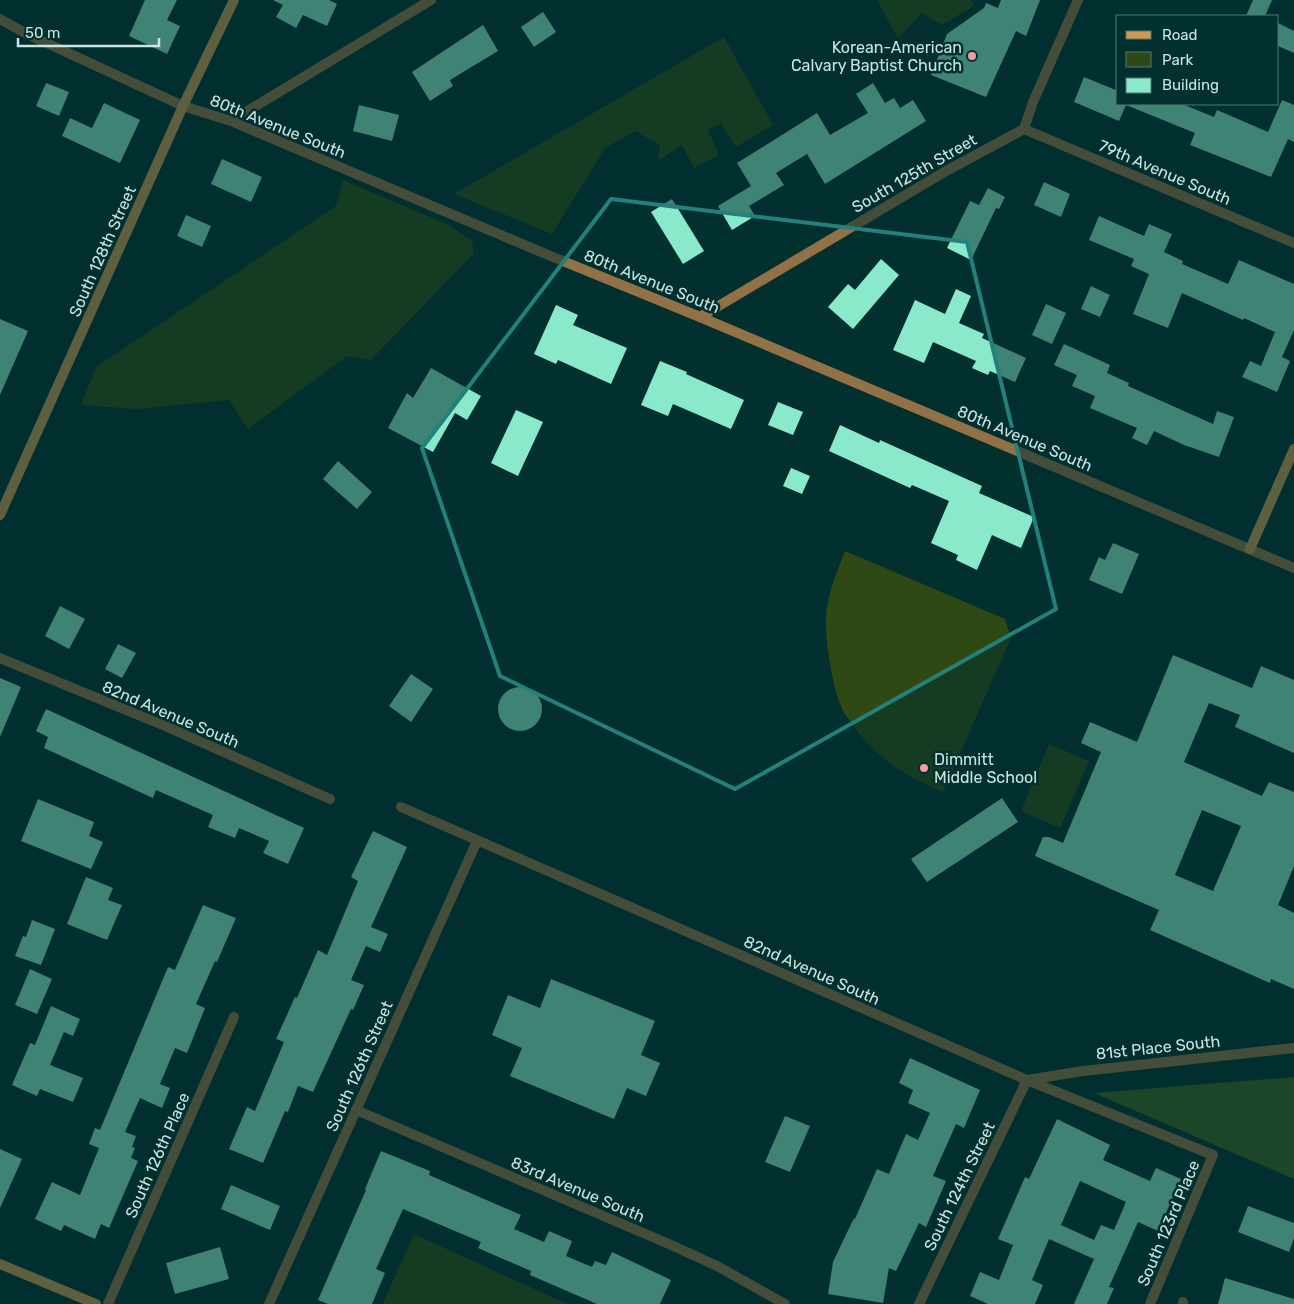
<svg xmlns="http://www.w3.org/2000/svg" width="1294" height="1304" font-family="Rubik,sans-serif">
<style>
.green{fill:#2f4915}
.forest{fill:#3f601f}
.building{fill:#8ae9cb;fill-rule:evenodd}
.lines{fill:none;stroke-linecap:round;stroke-linejoin:round}
.street{stroke:#927146;stroke-width:10}
.secondary{stroke:#cf9952;stroke-width:10}
.marked{fill:none;stroke:#22817a;stroke-width:4;stroke-linejoin:round}
.poi-dot{fill:#f49aa5;stroke:#01302f;stroke-width:2}
.labels{text-anchor:middle;stroke-width:5;stroke-linejoin:round;paint-order:stroke}
.poi-label{font-size:16px;fill:#c9e5e3;stroke:#01302f;text-anchor:end}
.street-label{font-size:16px;fill:#c9e5e3;stroke:#01302f}
</style>
<rect width="100%" height="100%" fill="#01302f"/>
<g class="green">
<polygon points="877,0 971,0 974,6 942,25 922,13 898,38"/>
<polygon points="724,37 773,125 736,147 721,123 708,130 719,155 694,168 682,145 658,161 660,145 635,131 605,148 552,234 454,194"/>
<polygon points="343,180 449,225 472,241 474,253 371,360 347,356 248,429 229,400 137,409 81,405 96,367 336,206"/>
<path d="M845 551 1005 619 1011 638 943 792C905 776 877 759 853 725 849 719 843 713 841 706 832 685 825 640 826 617 827 594 837 572 845 551Z"/>
<polygon points="1049,744 1089,761 1060,828 1021,811"/>
<polygon points="414,1234 567,1304 384,1304 383,1303"/>
</g>
<polygon class="forest" points="1294,1077 1294,1179 1094,1093"/>
<g class="building">
<polygon points="145,0 177,0 167,20 180,26 167,54 129,36"/>
<polygon points="273,0 329,0 337,4 327,26 303,15 296,28 276,17 283,5"/>
<polygon points="1001,0 1040,0 1026,36 1016,31 986,97 931,75 947,34 984,8 986,3 998,8"/>
<polygon points="1253,0 1272,0 1265,16 1246,16"/>
<polygon points="543,12 556,32 534,47 521,27"/>
<polygon points="1278,23 1294,31 1294,53 1278,46"/>
<polygon points="483,25 498,51 450,80 453,86 430,101 412,72"/>
<polygon points="1084,77 1118,91 1118,104 1182,104 1214,117 1217,110 1268,132 1282,100 1294,105 1294,142 1288,139 1271,177 1190,145 1195,133 1126,105 1119,121 1074,102"/>
<polygon points="46,83 69,92 59,116 36,106"/>
<polygon points="873,83 885,103 894,98 900,108 913,100 926,121 825,184 807,154 776,173 784,185 749,206 755,216 732,230 718,206 751,186 737,163 817,113 830,135 868,113 856,94"/>
<polygon points="104,103 140,120 120,163 62,136 70,118 92,128"/>
<polygon points="359,105 399,115 392,141 353,131"/>
<polygon points="222,159 262,177 251,202 211,184"/>
<polygon points="1044,182 1070,194 1061,217 1034,205"/>
<polygon points="988,188 1005,197 999,209 996,208 971,260 947,248 970,201 979,205"/>
<polygon points="672,199 704,251 683,264 651,212"/>
<polygon points="186,215 211,226 202,247 177,236"/>
<polygon points="1099,216 1144,236 1149,224 1172,234 1164,252 1183,261 1182,264 1228,284 1239,260 1294,284 1294,330 1282,357 1290,361 1277,392 1242,377 1250,361 1261,366 1275,332 1244,318 1243,320 1182,293 1168,328 1133,314 1149,274 1131,266 1134,259 1089,240"/>
<polygon points="881,259 899,275 853,329 828,307 848,284 855,290"/>
<polygon points="1091,286 1110,295 1100,317 1081,309"/>
<polygon points="956,289 971,296 959,323 984,334 982,338 1026,358 1015,382 990,371 988,375 972,368 976,361 933,342 924,363 893,350 915,300 945,314"/>
<polygon points="1046,304 1066,313 1052,344 1032,335"/>
<polygon points="556,305 578,315 573,325 627,348 611,384 558,360 556,364 534,354"/>
<polygon points="0,319 28,331 0,395"/>
<polygon points="1064,344 1110,365 1107,373 1129,383 1128,386 1213,424 1217,411 1234,417 1219,457 1184,445 1154,431 1147,445 1132,438 1137,428 1090,408 1095,396 1072,386 1077,375 1054,365"/>
<polygon points="660,361 687,372 686,374 744,400 731,429 673,404 668,416 641,405"/>
<polygon points="431,368 481,396 467,420 455,413 433,452 388,428 407,393 413,398"/>
<polygon points="778,402 803,412 793,435 768,425"/>
<polygon points="516,410 543,422 518,476 491,463"/>
<polygon points="840,425 879,443 880,440 982,486 979,493 1034,517 1021,548 992,535 977,570 956,560 958,555 931,543 949,501 912,485 910,488 829,451"/>
<polygon points="338,461 372,492 357,509 323,479"/>
<polygon points="791,468 810,476 802,494 783,486"/>
<polygon points="1113,543 1139,554 1122,594 1089,580 1099,557 1105,560"/>
<polygon points="60,606 85,619 69,649 45,636"/>
<polygon points="118,644 136,653 122,678 105,669"/>
<path d="M1173 655 1252 688 1261 666 1294 680V753L1235 727 1240 715 1209 703 1184 762 1262 796 1269 782 1294 792V866L1278 905 1294 913V989L1271 979 1270 983 1150 930 1159 910 1035 856 1043 837H1049L1063 843 1101 752 1081 743 1090 722 1137 742ZM1202 810 1241 826 1213 891 1175 875Z"/>
<polygon points="411,674 433,689 411,722 389,706"/>
<polygon points="0,678 21,687 0,737"/>
<circle cx="520" cy="709" r="22"/>
<polygon points="46,709 304,828 288,864 263,853 269,841 239,828 235,838 208,827 213,815 156,790 153,798 44,748 48,737 36,731"/>
<polygon points="1002,798 1018,822 927,882 911,859"/>
<polygon points="38,799 94,822 89,836 103,842 91,869 21,841"/>
<polygon points="373,831 407,847 371,927 388,934 380,952 366,946 351,980 364,985 353,1010 351,1009 313,1092 298,1086 288,1112 285,1111 263,1163 229,1149 247,1107 255,1111 284,1042 276,1039 295,997 297,998 318,950 327,955 358,881 351,877"/>
<polygon points="86,877 113,888 108,900 122,905 107,940 67,924"/>
<polygon points="203,905 236,918 217,962 215,961 196,1004 205,1008 187,1053 175,1048 160,1084 170,1088 162,1108 140,1098 125,1132 136,1136 132,1147 135,1148 131,1158 138,1161 109,1228 101,1224 95,1239 64,1225 61,1231 35,1219 52,1182 80,1195 99,1148 89,1144 95,1128 100,1130 168,967 175,970"/>
<polygon points="32,920 55,929 41,965 15,956 23,936 26,937"/>
<polygon points="30,969 52,979 37,1014 15,1005"/>
<polygon points="551,979 655,1021 641,1055 660,1063 646,1096 627,1088 614,1119 510,1076 522,1048 492,1035 508,995 540,1008"/>
<polygon points="51,1006 80,1019 73,1036 64,1032 50,1065 83,1078 73,1102 40,1089 37,1096 12,1085 30,1043 35,1045"/>
<polygon points="910,1058 980,1090 964,1128 956,1124 933,1176 946,1181 926,1227 919,1223 896,1271 889,1268 883,1303 828,1294 833,1262 854,1218 855,1219 877,1169 889,1174 906,1134 918,1140 930,1113 908,1103 913,1090 899,1083"/>
<polygon points="785,1116 810,1126 790,1172 765,1162"/>
<path d="M1057 1119 1110 1145 1103 1160 1150 1181 1156 1168 1181 1179 1158 1231 1138 1222 1109 1287 1114 1288 1107 1304H1074L1094 1259 1049 1239 1032 1280 1043 1285 1035 1304H988L970 1296 980 1272 999 1280 1013 1245 998 1239 1025 1177 1029 1179ZM1080 1181 1126 1202 1114 1230 1101 1225 1094 1240 1061 1225Z"/>
<polygon points="0,1149 22,1159 0,1208"/>
<polygon points="381,1151 430,1171 429,1175 521,1215 514,1229 544,1242 549,1231 572,1241 566,1256 592,1267 595,1261 606,1265 612,1252 671,1280 660,1304 597,1304 530,1275 531,1271 478,1248 481,1242 403,1209 376,1269 385,1273 372,1304 328,1304 318,1300 366,1190 365,1189"/>
<polygon points="231,1185 280,1206 270,1230 221,1209"/>
<polygon points="1248,1206 1294,1223 1294,1238 1289,1252 1238,1232"/>
<polygon points="220,1247 229,1279 175,1294 166,1263"/>
<polygon points="1225,1278 1294,1299 1294,1304 1218,1304"/>
</g>
<g class="lines">
<g class="street">
<polyline points="0,19 25,33 183,106 231,121 553,257 700,317 1294,568"/>
<polyline points="231,121 431,0"/>
<polyline points="1024,129 1294,243"/>
<polyline points="700,317 946,171 1024,129 1033,102 1078,0"/>
<polyline points="0,658 165,726 330,799"/>
<polyline points="401,807 1027,1080 1213,1155 1150,1304"/>
<polyline points="1027,1080 1083,1071 1294,1048"/>
<polyline points="356,1110 669,1244 717,1266 785,1304"/>
<polyline points="108,1304 234,1017"/>
<polyline points="269,1304 477,841"/>
<polyline points="919,1304 1027,1080"/>
<polyline points="1183,1304 1183,1302"/>
</g>
<g class="secondary">
<polyline points="0,515 183,106 234,0"/>
<polyline points="1250,549 1294,449"/>
<polyline points="0,1264 96,1304"/>
</g>
</g>
<path d="M0 0H1294V1304H0ZM611 199 967 242 1056 609 735 789 500 676 422 448Z" fill="#01302f" fill-opacity=".55" fill-rule="evenodd"/>
<path class="marked" d="M611 199 967 242 1056 609 735 789 500 676 422 448Z"/>
<g class="poi-dot">
<circle cx="972" cy="56" r="5"/>
<circle cx="924" cy="768" r="5"/>
</g>
<g class="labels">
<g class="poi-label">
<text x="962" y="53">Korean-American<tspan x="962" dy="18">Calvary Baptist Church</tspan></text>
<text x="934" y="765" text-anchor="start">Dimmitt<tspan x="934" dy="18">Middle School</tspan></text>
</g>
<g class="street-label">
<text transform="translate(278 126) rotate(22)" y="6">80th Avenue South</text>
<text transform="translate(1165 172) rotate(23)" y="6">79th Avenue South</text>
<text transform="translate(914 173) rotate(-30)" y="6">South 125th Street</text>
<text transform="translate(102 251) rotate(-66)" y="6">South 128th Street</text>
<text transform="translate(652 281) rotate(22)" y="6">80th Avenue South</text>
<text transform="translate(1025 438) rotate(23)" y="6">80th Avenue South</text>
<text transform="translate(171 714) rotate(23)" y="6">82nd Avenue South</text>
<text transform="translate(812 970) rotate(24)" y="6">82nd Avenue South</text>
<text transform="translate(1158 1047) rotate(-6)" y="6">81st Place South</text>
<text transform="translate(359 1066) rotate(-66)" y="6">South 126th Street</text>
<text transform="translate(157 1155) rotate(-66)" y="6">South 126th Place</text>
<text transform="translate(959 1186) rotate(-64)" y="6">South 124th Street</text>
<text transform="translate(578 1189) rotate(23)" y="6">83rd Avenue South</text>
<text transform="translate(1168 1223) rotate(-67)" y="6">South 123rd Place</text>
</g>
</g>
<rect x="1116" y="15" width="162" height="90" fill="#01302f" stroke="#517877"/>
<rect x="1126" y="31" width="25" height="8" fill="#cf9952" stroke="#517877"/>
<text x="1162" y="40" font-size="15" fill="#c9e5e3">Road</text>
<rect x="1126" y="52" width="25" height="15" fill="#2f4915" stroke="#517877"/>
<text x="1162" y="65" font-size="15" fill="#c9e5e3">Park</text>
<rect x="1126" y="78" width="25" height="15" fill="#8ae9cb" stroke="#517877"/>
<text x="1162" y="90" font-size="15" fill="#c9e5e3">Building</text>
<path d="M18 38v8h141v-8" fill="none" stroke="#c9e5e3" stroke-width="2.5"/>
<text x="25" y="38" font-size="15" fill="#c9e5e3" stroke="#01302f" stroke-width="4" paint-order="stroke">50 m</text>
</svg>
